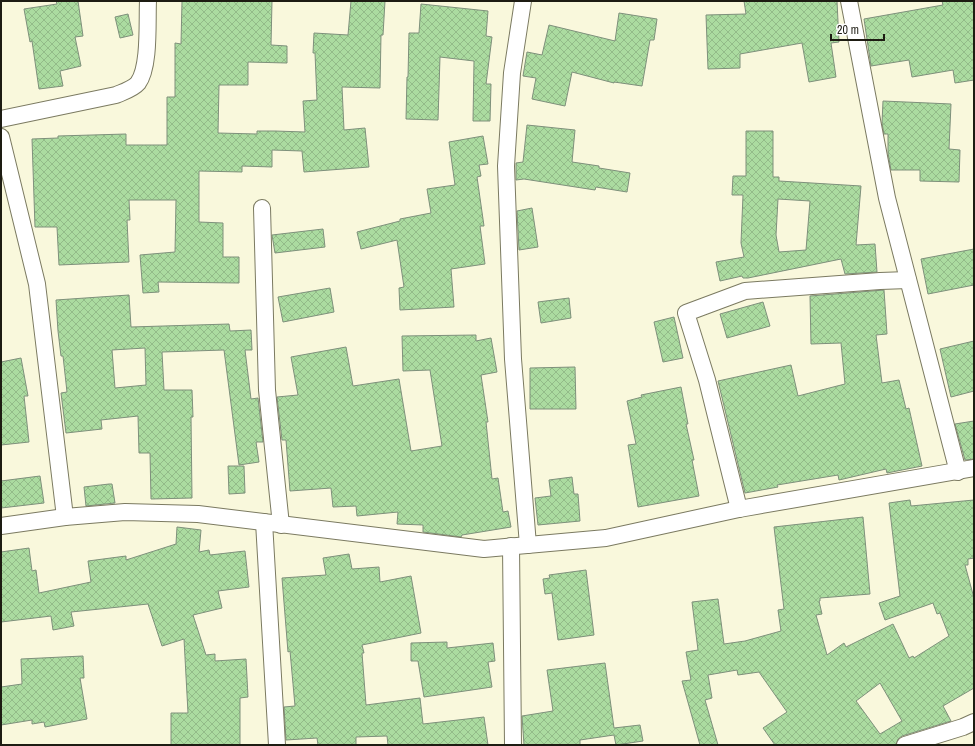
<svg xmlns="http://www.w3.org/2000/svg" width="975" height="746" font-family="'Archivo Narrow',sans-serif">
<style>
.building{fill:url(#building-cross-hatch);stroke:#7e907b;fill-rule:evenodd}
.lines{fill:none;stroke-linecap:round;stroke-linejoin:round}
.street-casing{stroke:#7b7a61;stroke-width:18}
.street{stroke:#fff;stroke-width:16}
</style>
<defs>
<pattern id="building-cross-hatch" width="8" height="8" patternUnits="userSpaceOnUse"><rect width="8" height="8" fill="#abdba0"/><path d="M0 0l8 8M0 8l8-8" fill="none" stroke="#93bb89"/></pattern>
</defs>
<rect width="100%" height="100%" fill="#f9f8dc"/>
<g class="building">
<polygon points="56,1 78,1 83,36 75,37 81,66 60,71 63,86 39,89 32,41 30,42 24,9 57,4"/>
<polygon points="182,1 272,1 271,45 287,46 287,63 248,62 248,85 219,85 218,133 257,134 257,131 275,131 305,132 303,101 317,100 315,53 313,53 314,33 348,35 351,1 385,1 383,35 381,35 380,88 342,87 344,130 365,128 369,167 304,172 302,151 272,150 272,167 242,166 242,172 199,171 199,222 223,223 223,257 239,257 239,283 158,282 159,292 143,293 140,255 175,252 176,200 129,200 130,220 127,220 129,262 59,265 57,227 35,227 32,139 58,138 58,136 126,134 126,145 167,145 167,97 175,97 175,43 181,44"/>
<polygon points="744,1 837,1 839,42 831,43 836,77 809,82 802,43 740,54 740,68 708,69 706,15 746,14"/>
<polygon points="942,1 974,1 974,80 955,83 953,70 912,77 909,60 871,66 864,19 943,5"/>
<polygon points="421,4 488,11 486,36 492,37 486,84 491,84 490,121 473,121 474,61 440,57 438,120 406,119 407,77 408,77 409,33 419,33"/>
<polygon points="619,13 657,19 654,40 650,40 642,86 614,82 614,83 572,72 565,106 532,99 536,78 523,76 527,52 542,55 549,25 615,41"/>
<polygon points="128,14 133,35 120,38 115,17"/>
<polygon points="883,101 951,104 949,149 960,150 959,182 920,181 920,170 891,170 888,153 888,134 884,134 882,123"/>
<polygon points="527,125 575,130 572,162 599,166 599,168 630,173 627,192 596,187 595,190 524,179 516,180 516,163 523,162"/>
<path d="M746 131H773V177H779V181L861 186 856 245 875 244 877 272 845 274 841 259 748 278H743L742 276 720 281 716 262 744 257 741 243 743 195H732L733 176H746ZM778 199 810 201 806 250 779 252 776 235Z"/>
<polygon points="483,136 488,164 479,165 481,176 477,177 484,226 480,226 485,264 451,269 454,307 400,310 399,288 404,287 397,240 361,249 357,232 400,221 400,219 431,213 427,189 455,185 449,142"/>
<polygon points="532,208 538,247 519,250 517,211"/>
<polygon points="323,229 325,247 275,253 272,235"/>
<polygon points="974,249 974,285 928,294 921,259"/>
<polygon points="330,288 334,312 283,322 278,297"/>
<polygon points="884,290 887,334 876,335 882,383 899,380 906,409 909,408 922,466 887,473 886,469 839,480 838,475 777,485 778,487 745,493 718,381 791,365 798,396 845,384 841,343 811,344 810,296"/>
<path d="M129 295 131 327 229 324 230 331 251 330 252 350H245L251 399 258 398 263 442H256L259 462 239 465 224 350 162 352 164 390H192L193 417H191L192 498 151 499 150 453H139L138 416 101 420 102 429 66 433 61 393 67 392 63 356H61L58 331 56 300ZM145 348 146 385 115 388 112 350Z"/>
<polygon points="569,298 571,318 541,323 538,302"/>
<polygon points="763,302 770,326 727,338 720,314"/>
<polygon points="674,317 683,358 663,362 654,322"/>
<polygon points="476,335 476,341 491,338 497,372 481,375 488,422 486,422 492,479 498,478 503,512 508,511 511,527 462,535 461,537 423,532 423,525 397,524 398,512 357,516 356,506 333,507 331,488 290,491 286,440 282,440 277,397 298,395 291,357 346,347 353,386 399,379 411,451 442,446 430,370 403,371 402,336"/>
<polygon points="974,341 974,391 951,397 940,349"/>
<polygon points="21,358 28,396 24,396 29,442 1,445 1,362"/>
<polygon points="575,367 576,409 530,409 530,368"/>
<polygon points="681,387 688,424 686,424 694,460 692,460 699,496 638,507 628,445 636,444 627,401 642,397 641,395"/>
<polygon points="974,421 974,459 965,460 955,424"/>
<polygon points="228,466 244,466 245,493 229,494"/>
<polygon points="40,476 44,503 1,508 1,481"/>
<polygon points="572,477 574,494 578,494 580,521 538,525 535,498 551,496 549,480"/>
<polygon points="109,484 112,484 115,503 86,506 84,487"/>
<path d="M910 500 911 506 974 500V558L968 559V565H965L974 598V688L943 706 951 721 902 736 898 739 896 745H775L763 728 787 712 759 672 738 675 737 670 708 675 712 698 705 700 718 745H700L682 681 691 680 686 652 698 650 692 602 718 599 724 644 745 641 781 631 778 610 784 609 774 527 863 517 870 594 820 598V601H819L822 614 816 615 827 655 844 643 846 647 893 624 909 658 913 656 914 658 949 636 940 613 937 614 933 603 885 620 879 603 900 596 889 503ZM880 683 902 721 880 734 856 701Z"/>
<polygon points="177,527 201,530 199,552 209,550 210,555 245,551 249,587 218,591 222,608 193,615 206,655 215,654 215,661 246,659 248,697 240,698 240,745 171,745 171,713 188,713 184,639 162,646 148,604 71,612 74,626 53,630 51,616 1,622 1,552 29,548 32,571 36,570 39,593 91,582 88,561 126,556 126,560 176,544"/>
<polygon points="349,554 352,569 379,567 380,582 411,576 421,633 362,645 364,653 362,653 366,705 420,698 423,724 484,717 488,745 388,745 387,736 356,737 356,745 318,745 317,738 286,740 284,707 295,706 290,651 288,652 282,578 326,575 323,558"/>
<polygon points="586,570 594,635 558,640 552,593 545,594 543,579 550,578 549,575"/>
<polygon points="447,642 447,648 493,643 495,661 488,662 492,687 424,697 418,661 411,661 411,643"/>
<polygon points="83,656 84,678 80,678 87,719 45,727 44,722 32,724 32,720 1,725 1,687 22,684 21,659"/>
<polygon points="605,663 614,728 640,725 643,741 616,745 614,735 580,740 580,745 524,745 522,716 553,711 547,670"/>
</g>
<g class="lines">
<g class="street-casing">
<g id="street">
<polyline points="523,1 512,73 506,166 513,359 528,545"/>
<polyline points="849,1 887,198 958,472"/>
<path d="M1 119 116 95C123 92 133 89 138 83 150 67 147 22 148 1"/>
<polyline points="1,137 37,284 65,517"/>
<polyline points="262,208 267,390 281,525"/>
<polyline points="739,509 707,380 686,313 745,291 880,281 908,280"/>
<polyline points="264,522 277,745"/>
<polyline points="1,526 65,517 125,512 198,514 484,549 606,538 739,509 974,468"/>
<polyline points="511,546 513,745"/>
<polyline points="905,745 963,727 974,722"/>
</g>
</g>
<use href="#street" class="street"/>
</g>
<rect width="975" height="746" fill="none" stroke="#1d1c12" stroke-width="4"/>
<path d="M831 34v6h53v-6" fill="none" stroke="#1d1c12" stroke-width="2"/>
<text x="837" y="34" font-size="12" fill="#1d1c12" stroke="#ffffff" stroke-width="3" paint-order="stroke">20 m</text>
</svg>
